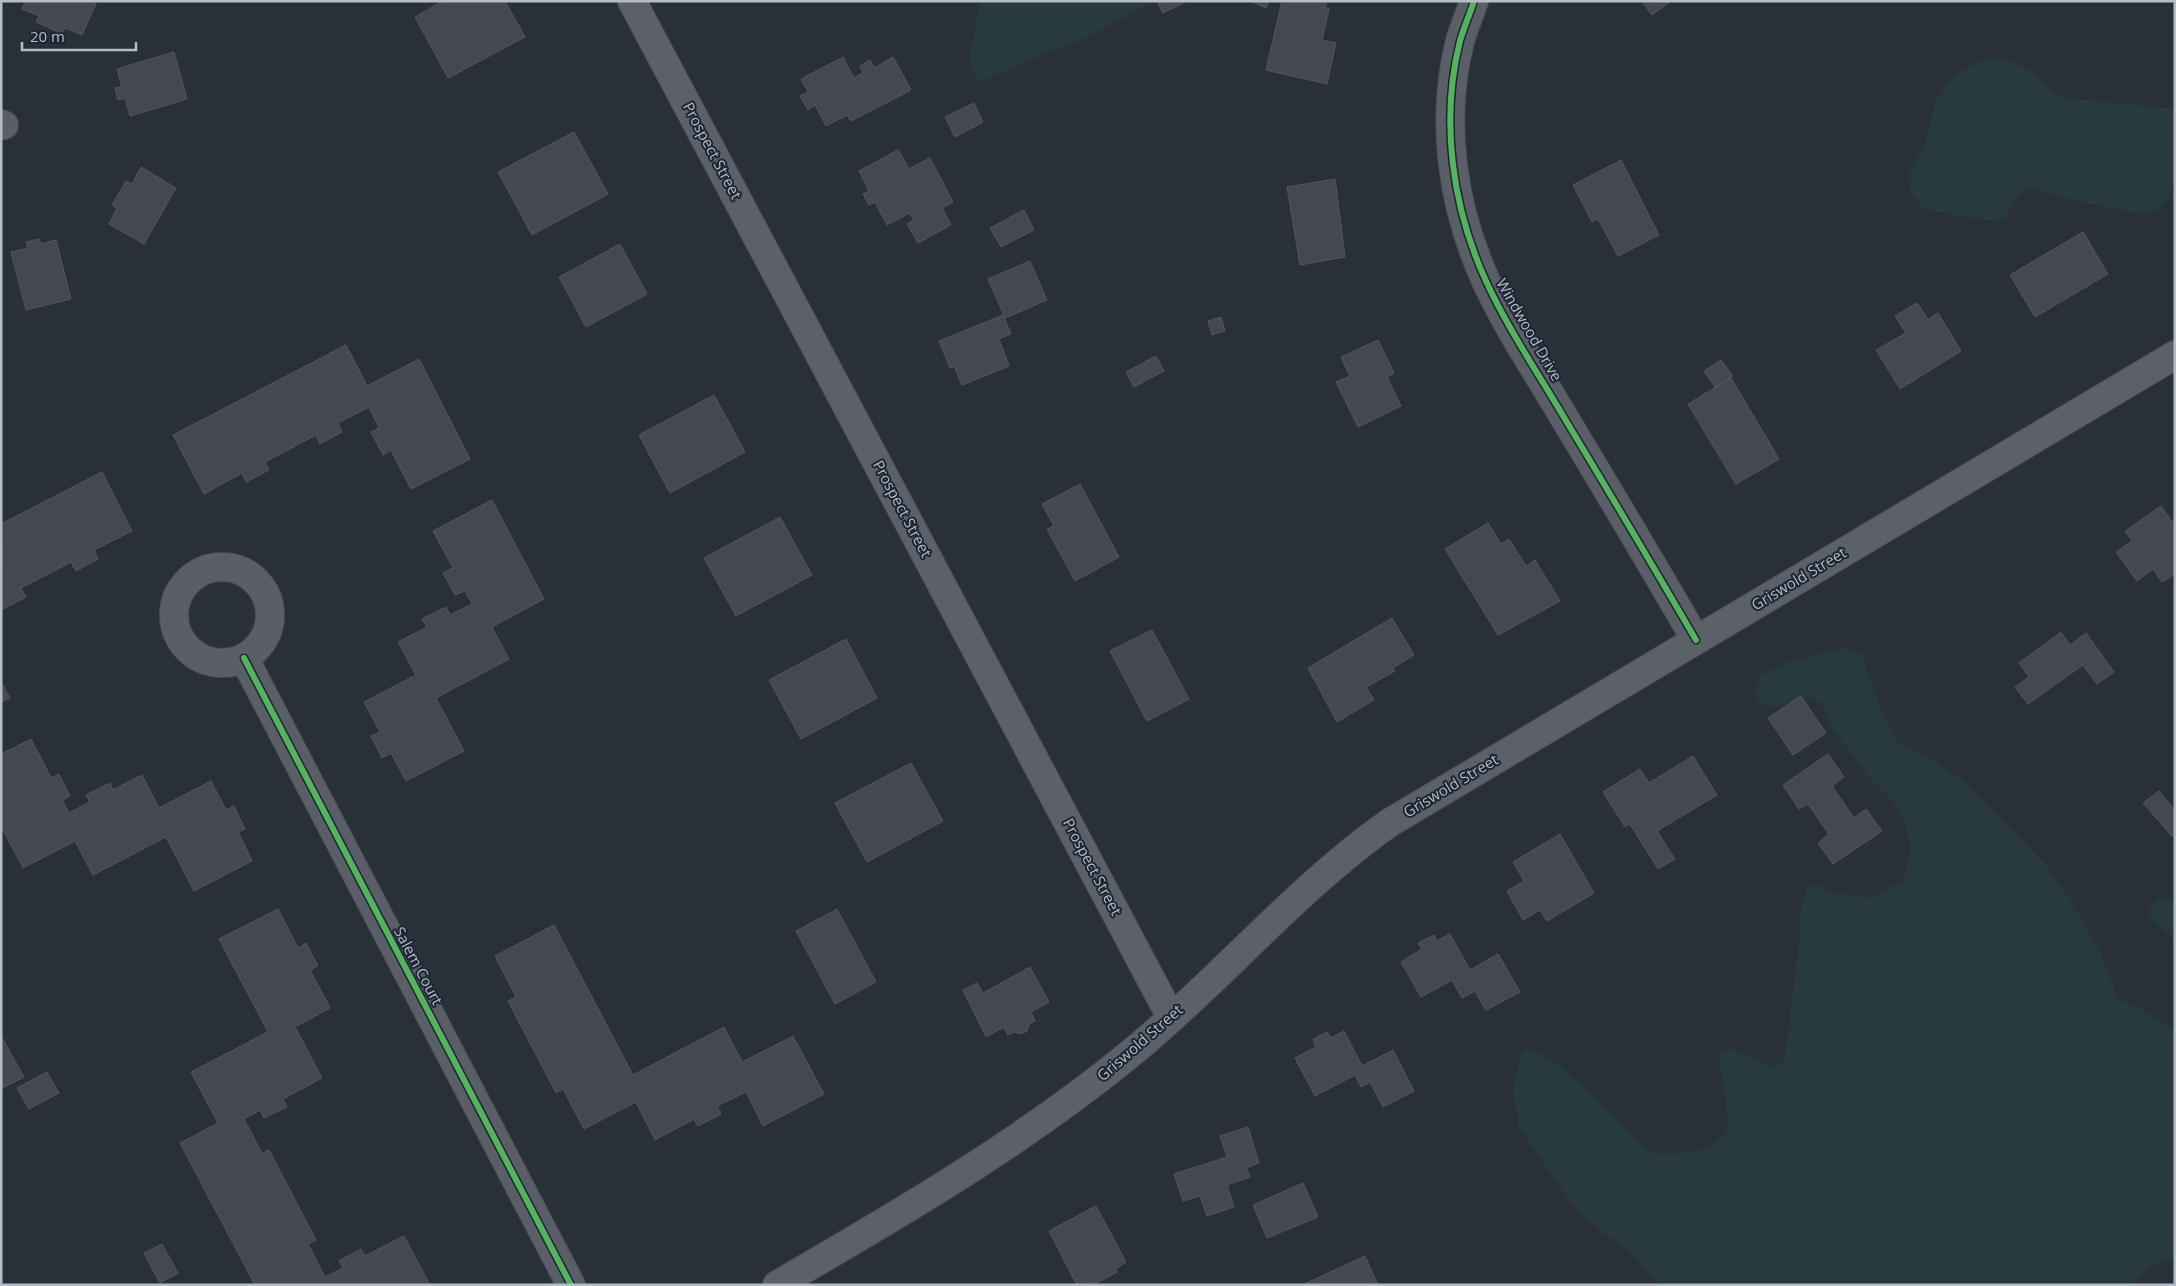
<svg xmlns="http://www.w3.org/2000/svg" width="2176" height="1286" font-family="'Open Sans',sans-serif">
<style>
.green{fill:#273a3e}
.building{fill:#444950;stroke:#52575f}
.lines{fill:none;stroke-linecap:round;stroke-linejoin:round}
.minor-casing{stroke:#484c53;stroke-width:30}
.major-casing{stroke:#484c55;stroke-width:30}
.minor{stroke:#5a5e66;stroke-width:28}
.major{stroke:#5c6168;stroke-width:28}
.cycleway-casing{stroke:#1d2633;stroke-width:9}
.cycleway{stroke:#56b35d;stroke-width:6}
.labels{text-anchor:middle;stroke-width:4;stroke-linejoin:round;paint-order:stroke}
.street-label{font-size:15px;fill:#b4bcc9;stroke:#1d2633}
</style>
<rect width="100%" height="100%" fill="#2a3038"/>
<g class="green">
<polygon points="981,1 1155,1 1082,40 1051,51 987,79 978,80 971,71 970,49"/>
<path d="M1999 58C2013 62 2028 68 2039 78 2046 85 2051 91 2059 97L2175 109V185L2167 200 2155 211 2141 214 2073 200 2029 187 2018 195 2004 218 1990 221 1925 210C1921 204 1911 195 1909 188 1905 174 1920 155 1925 142 1930 129 1931 114 1936 101 1947 74 1972 62 1999 58Z"/>
<path d="M1845 648 1862 655 1882 711 1898 743 1933 760 1961 779 2048 867 2075 907 2101 954 2118 999 2144 1010 2173 1029 2175 1033V1258C2157 1261 2143 1271 2131 1285H1658L1631 1253 1587 1221 1573 1205 1519 1128 1513 1088 1523 1051 1530 1049 1560 1065 1650 1152C1673 1155 1720 1155 1727 1126 1730 1117 1720 1066 1718 1053L1728 1048 1776 1068 1785 1058 1799 940 1801 906 1807 888 1817 885 1832 893 1873 898 1903 880 1911 850 1905 823 1891 800 1868 776 1833 729 1820 702 1810 697 1777 707 1760 704 1754 691 1761 675 1789 662Z"/>
<polygon points="2175,898 2175,939 2149,916 2150,908 2158,899"/>
</g>
<g class="building">
<polygon points="26,1 97,1 82,35 65,28 62,34 36,22 39,16 22,9"/>
<polygon points="443,1 505,1 525,37 448,78 415,17"/>
<polygon points="1157,1 1185,1 1185,2 1163,13"/>
<polygon points="1250,1 1269,1 1266,8"/>
<polygon points="1282,1 1327,1 1325,7 1329,9 1322,40 1336,43 1327,84 1266,70"/>
<polygon points="1642,1 1671,1 1652,15"/>
<polygon points="174,52 187,99 130,116 125,98 118,100 115,88 122,87 117,69"/>
<polygon points="843,57 854,78 863,73 860,66 870,60 874,68 893,57 911,90 851,121 847,115 826,126 815,105 808,110 800,96 808,92 801,79"/>
<polygon points="974,103 983,122 955,137 945,117"/>
<polygon points="574,132 608,194 532,235 498,172"/>
<polygon points="898,150 909,169 930,158 953,202 942,208 951,225 918,243 907,224 914,220 910,213 887,225 875,202 869,205 863,194 869,191 859,171"/>
<polygon points="1621,160 1659,235 1618,256 1598,219 1592,222 1573,185"/>
<polygon points="141,167 176,188 144,244 109,224 117,208 112,205 126,181 132,184"/>
<polygon points="1335,179 1345,257 1300,265 1287,187"/>
<polygon points="1024,210 1034,230 1001,247 990,228"/>
<polygon points="2083,232 2108,274 2035,317 2010,275"/>
<polygon points="39,239 41,244 56,240 71,299 26,310 11,252 28,248 26,242"/>
<polygon points="620,244 647,294 586,327 559,277"/>
<polygon points="1030,261 1047,300 1005,318 988,279"/>
<polygon points="1917,303 1928,319 1938,313 1961,351 1900,389 1876,350 1906,333 1895,316"/>
<polygon points="1003,315 1011,334 999,339 1009,366 962,385 954,366 950,368 939,341"/>
<polygon points="1221,317 1225,331 1212,335 1208,321"/>
<polygon points="1378,340 1394,373 1387,377 1401,406 1358,427 1336,382 1350,376 1341,357"/>
<polygon points="346,345 367,386 419,359 470,459 411,489 391,450 383,455 371,432 379,428 369,407 338,423 342,432 320,444 316,435 265,462 269,470 246,482 242,473 204,494 173,435"/>
<polygon points="1156,356 1164,371 1134,387 1126,372"/>
<polygon points="1721,360 1733,376 1715,387 1704,371"/>
<polygon points="1731,378 1779,459 1736,484 1688,404"/>
<polygon points="714,395 745,452 670,493 639,435"/>
<polygon points="102,472 132,531 94,550 98,559 76,571 71,562 21,588 26,597 3,609 1,524"/>
<polygon points="1080,484 1119,557 1075,581 1047,529 1054,526 1042,504"/>
<polygon points="492,500 544,599 492,627 509,659 436,698 464,751 406,781 391,753 382,758 371,736 380,732 364,702 416,675 398,642 427,627 422,619 446,607 450,615 472,604 465,591 455,595 443,573 453,568 433,531"/>
<polygon points="2161,506 2175,526 2175,574 2162,582 2153,569 2137,581 2116,552 2132,541 2125,531"/>
<polygon points="780,517 812,575 736,616 704,558"/>
<polygon points="1488,523 1501,544 1509,539 1526,566 1535,560 1560,601 1498,635 1445,549"/>
<polygon points="1392,618 1414,655 1393,668 1395,671 1366,687 1374,700 1337,722 1308,668"/>
<polygon points="1152,630 1189,699 1147,721 1110,651"/>
<polygon points="2061,632 2070,645 2086,633 2114,672 2097,684 2083,665 2028,704 2015,687 2029,677 2019,663"/>
<polygon points="846,639 877,698 801,739 769,680"/>
<polygon points="1,682 10,698 1,702"/>
<polygon points="1801,696 1826,733 1793,755 1768,718"/>
<polygon points="31,739 51,778 59,774 70,796 62,800 69,813 90,802 86,795 110,783 113,790 142,775 159,808 211,781 226,810 234,806 245,829 238,832 252,861 194,891 166,837 93,875 75,841 23,868 1,826 1,754"/>
<polygon points="1828,754 1844,777 1832,786 1854,818 1866,809 1882,831 1833,864 1818,843 1829,834 1808,804 1799,809 1783,785"/>
<polygon points="1693,756 1717,795 1657,831 1675,859 1658,869 1630,824 1625,827 1603,792 1640,769 1649,783"/>
<polygon points="911,763 943,821 867,862 835,803"/>
<polygon points="2159,791 2175,811 2175,834 2172,836 2143,803"/>
<polygon points="1560,834 1594,893 1547,921 1540,910 1523,920 1507,891 1524,881 1513,862"/>
<polygon points="278,909 298,948 306,943 318,966 310,970 330,1008 295,1027 322,1078 283,1099 287,1107 264,1118 260,1110 244,1119 262,1153 269,1150 316,1240 308,1244 325,1277 343,1268 339,1261 361,1249 365,1256 404,1236 430,1285 255,1285 180,1143 218,1123 191,1072 268,1032 219,939"/>
<polygon points="837,909 876,982 835,1004 796,931"/>
<polygon points="554,925 633,1075 724,1027 742,1062 793,1036 824,1094 763,1126 746,1092 717,1106 721,1114 698,1126 694,1119 655,1140 636,1102 584,1129 563,1089 556,1093 508,1001 516,997 495,956"/>
<polygon points="1450,934 1470,970 1498,954 1520,992 1486,1010 1475,991 1462,998 1452,980 1421,997 1401,962 1422,949 1418,943 1434,935 1437,941"/>
<polygon points="1030,967 1049,1002 1031,1012 1035,1021 1029,1024 1027,1031 1021,1034 1015,1032 1008,1035 1004,1027 986,1037 963,990 977,983 983,993"/>
<polygon points="1344,1031 1362,1066 1393,1050 1414,1091 1383,1107 1370,1082 1361,1087 1355,1075 1315,1096 1295,1058 1316,1047 1313,1039 1327,1032 1331,1038"/>
<polygon points="1,1036 24,1077 1,1089"/>
<polygon points="47,1072 59,1093 29,1109 17,1088"/>
<polygon points="1248,1127 1259,1163 1246,1168 1250,1177 1227,1185 1234,1207 1207,1216 1200,1196 1183,1201 1174,1174 1227,1157 1220,1136"/>
<polygon points="1303,1183 1318,1217 1267,1238 1253,1205"/>
<polygon points="1096,1206 1126,1262 1115,1269 1117,1272 1093,1285 1077,1285 1049,1231"/>
<polygon points="162,1244 178,1273 160,1283 144,1253"/>
<polygon points="1365,1256 1378,1285 1302,1285"/>
</g>
<g class="lines">
<g class="minor-casing">
<g id="minor">
<path d="M1474 1C1470 14 1464 27 1460 41 1440 120 1452 207 1486 281 1508 329 1538 373 1565 419 1609 492 1653 566 1696 640"/>
<polyline points="1,124 4,125"/>
<circle cx="222" cy="615" r="48"/>
<polyline points="244,658 571,1285"/>
</g>
</g>
<g class="major-casing">
<g id="major">
<polyline points="632,1 1171,1017"/>
<path d="M777 1285C901 1213 1025 1141 1136 1049 1223 977 1296 889 1389 823L2175 355"/>
</g>
</g>
<use href="#minor" class="minor"/>
<use href="#major" class="major"/>
<g class="cycleway-casing">
<g id="cycleway">
<path d="M1474 1C1470 14 1464 27 1460 41 1440 120 1452 207 1486 281 1508 329 1538 373 1565 419 1609 492 1653 566 1696 640"/>
<polyline points="244,658 571,1285"/>
</g>
</g>
<use href="#cycleway" class="cycleway"/>
</g>
<g class="labels">
<g class="street-label">
<text transform="translate(712 151) rotate(62)" y="5">Prospect Street</text>
<text transform="translate(1529 330) rotate(60)" y="5">Windwood Drive</text>
<text transform="translate(902 509) rotate(62)" y="5">Prospect Street</text>
<text transform="translate(1799 579) rotate(-31)" y="5">Griswold Street</text>
<text transform="translate(1451 786) rotate(-31)" y="5">Griswold Street</text>
<text transform="translate(1092 867) rotate(62)" y="5">Prospect Street</text>
<text transform="translate(418 966) rotate(62)" y="5">Salem Court</text>
<text transform="translate(1140 1043) rotate(-41)" y="5">Griswold Street</text>
</g>
</g>
<rect width="2176" height="1286" fill="none" stroke="#b4bcc9" stroke-width="5"/>
<path d="M22 42v8h114v-8" fill="none" stroke="#b4bcc9" stroke-width="2.5"/>
<text x="30" y="42" font-size="15" fill="#b4bcc9" stroke="#1d2633" stroke-width="4" paint-order="stroke">20 m</text>
</svg>
